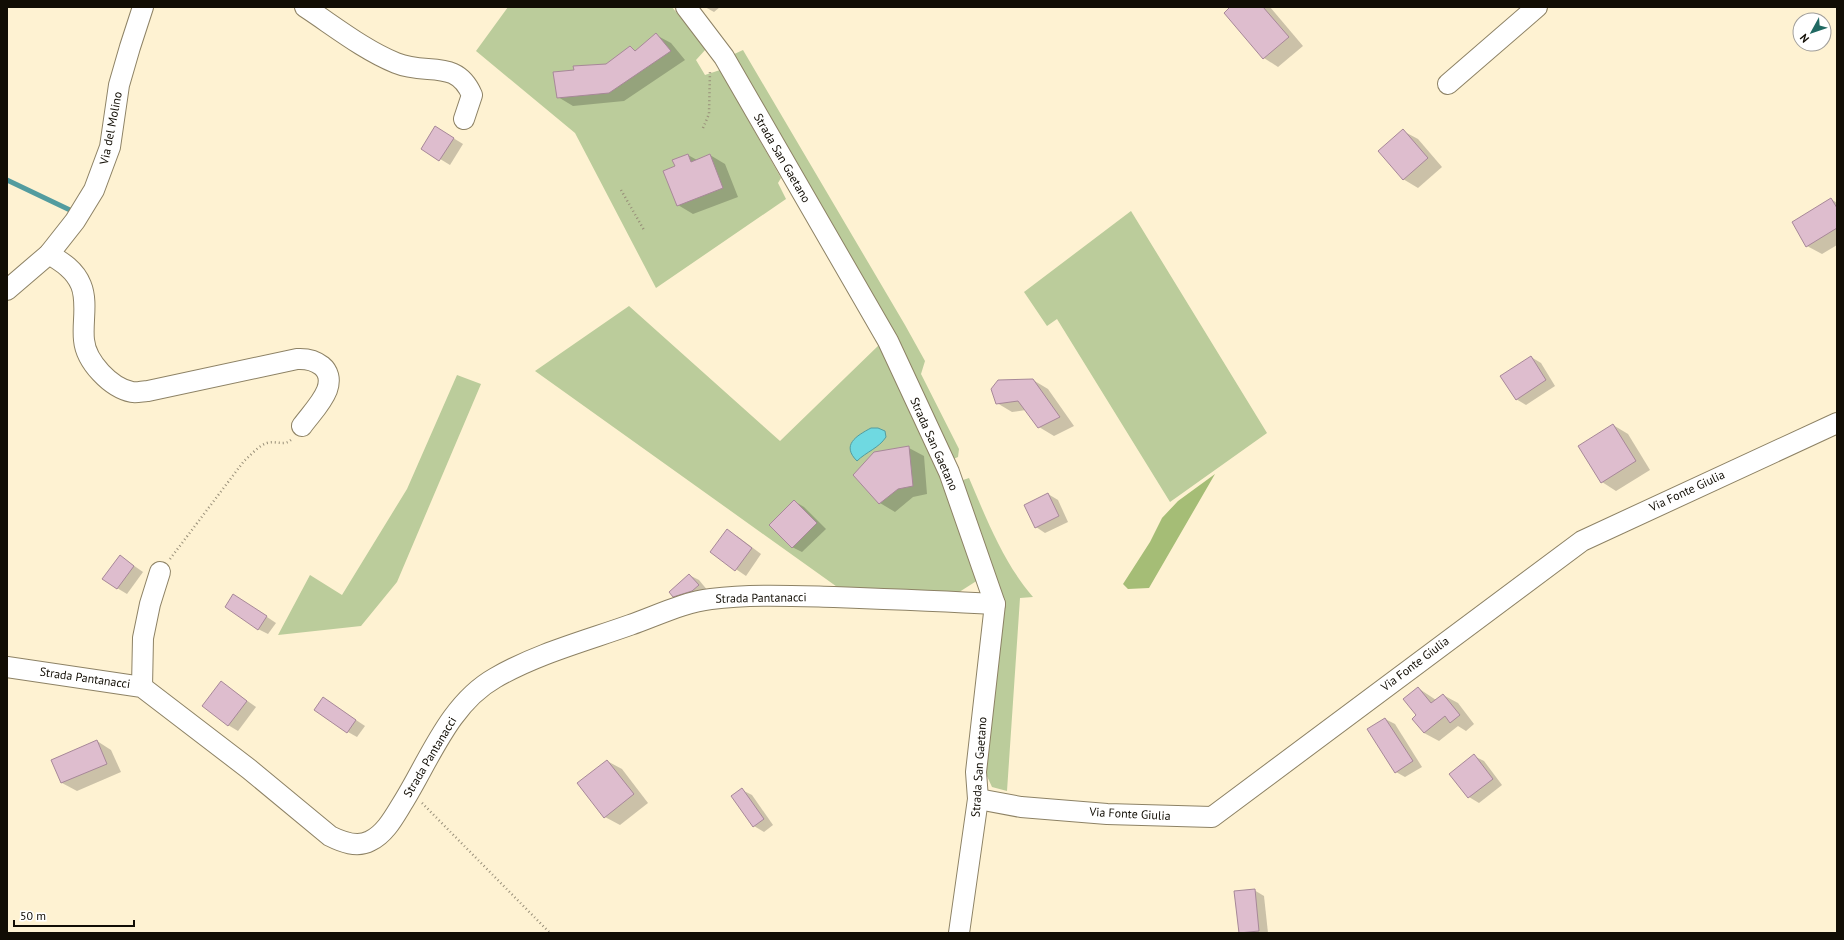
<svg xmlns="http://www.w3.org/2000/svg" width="1844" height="940" font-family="'PT Sans',sans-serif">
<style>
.green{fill:#bbcc9b}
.forest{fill:#a5bd76}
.water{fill:#6fd9e1;stroke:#539c9f}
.shadow{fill:#0003}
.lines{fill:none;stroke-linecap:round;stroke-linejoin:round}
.stream{stroke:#539c9f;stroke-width:5}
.building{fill:#debdce;stroke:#a78898}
.minor-casing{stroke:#8d8265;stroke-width:22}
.path{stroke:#988f79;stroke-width:2.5;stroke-dasharray:1 3;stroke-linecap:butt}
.minor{stroke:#fff;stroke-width:20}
.labels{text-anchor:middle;stroke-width:3.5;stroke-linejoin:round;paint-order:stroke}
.street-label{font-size:12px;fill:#110d04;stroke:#fff}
</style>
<rect width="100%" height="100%" fill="#fef2d2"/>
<g class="green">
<polygon points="508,7 672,7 706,49 696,60 705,75 720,70 781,178 778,183 786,199 656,288 575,133 476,51"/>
<polygon points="743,50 905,325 925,361 921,374 959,449 958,457 951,460 730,56"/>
<polygon points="1131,211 1267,433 1170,502 1057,319 1047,326 1024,292"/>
<polygon points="629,306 780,441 880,344 941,475 978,580 953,596 840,589 535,371"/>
<polygon points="457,375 481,384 397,582 361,626 278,635 310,575 342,595 407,489"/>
<path d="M969 478C987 520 1003 562 1033 597L1020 598 1007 791 992 787 986 774 1004 599 960 481Z"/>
</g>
<polygon class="forest" points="1215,474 1149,588 1128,589 1123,584 1150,542 1162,518 1178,501"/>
<path class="water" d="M871 428H878L885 431 886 437C879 448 866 452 857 461 841 445 856 436 871 428Z"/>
<g class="shadow">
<polygon points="705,7 720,7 714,12"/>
<polygon points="1232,7 1270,7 1303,46 1278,67 1264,58"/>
<polygon points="656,35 671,43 685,60 624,101 573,106 558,97 607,65 630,47 636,51"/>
<polygon points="1403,131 1418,139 1442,167 1418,188 1403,179"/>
<polygon points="445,133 463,144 450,165 422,148"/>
<polygon points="688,155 697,160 710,155 725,164 738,197 693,214 678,205 676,167"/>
<polygon points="1831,199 1837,203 1837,245 1822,254 1807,246"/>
<polygon points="1531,357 1541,363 1555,386 1526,405 1516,399"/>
<polygon points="1033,380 1048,389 1074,426 1054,436 1039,427 1026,410 1012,412 997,403"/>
<polygon points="1613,425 1628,434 1650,470 1616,491 1602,482"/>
<polygon points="909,448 924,456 927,494 913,497 895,512 880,503"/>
<polygon points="1048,494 1058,500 1068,522 1045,533 1036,527"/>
<polygon points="794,501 804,507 826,529 802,552 792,547"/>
<polygon points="737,536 761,554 746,576 711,552"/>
<polygon points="120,556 143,572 127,594 117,588"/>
<polygon points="689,575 699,580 708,591 684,602 674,596"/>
<polygon points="234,595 276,623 268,634 258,629"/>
<polygon points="222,683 256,707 238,731 228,725"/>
<polygon points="1418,688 1436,700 1443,695 1458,703 1474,724 1466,731 1458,726 1439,741 1424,733 1418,715"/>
<polygon points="323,698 365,726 357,737 348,732"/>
<polygon points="1385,719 1395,724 1422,767 1405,777 1396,772"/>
<polygon points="97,741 111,750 121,772 77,791 62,783 52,760"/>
<polygon points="1474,756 1484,761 1502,785 1479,803 1469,797 1450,774"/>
<polygon points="607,761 622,769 648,803 620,825 605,817"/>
<polygon points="742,790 752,795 773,825 764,832 754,826 733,797"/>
<polygon points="1254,890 1264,896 1268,933 1240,932"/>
</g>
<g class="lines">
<polyline class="stream" points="7,180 72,211"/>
</g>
<g class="building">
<polygon points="1230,7 1263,7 1289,37 1263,59 1224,13"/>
<polygon points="656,33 671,51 609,93 557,98 553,72 574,70 573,66 606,64 630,46 635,51"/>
<polygon points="435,126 454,138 439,161 421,149"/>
<polygon points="1403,129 1428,158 1403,180 1378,151"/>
<polygon points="688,154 691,162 710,154 723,188 677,206 663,171 675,166 672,160"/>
<polygon points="1831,198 1837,208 1837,228 1806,247 1792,222"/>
<polygon points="1531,356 1546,380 1516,400 1500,376"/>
<polygon points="1033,379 1060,417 1038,428 1018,401 996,404 991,389 998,380"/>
<polygon points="1613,424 1636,461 1601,483 1578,446"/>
<polygon points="909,446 913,486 898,489 879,504 853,475 874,452"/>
<polygon points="1048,493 1059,516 1035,528 1024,505"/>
<polygon points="794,500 817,523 792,548 769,525"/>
<polygon points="727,529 752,548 735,571 710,552"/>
<polygon points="120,555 134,566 117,589 102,579"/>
<polygon points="689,574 699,585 692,591 673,597 669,592"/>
<polygon points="233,594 267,616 258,630 225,607"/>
<polygon points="221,681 247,701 228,726 202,706"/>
<polygon points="1418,687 1431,703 1443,694 1460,715 1450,723 1445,716 1424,733 1412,719 1416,715 1403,699"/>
<polygon points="323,697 356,720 347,733 314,710"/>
<polygon points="1385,718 1413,761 1395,773 1367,729"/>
<polygon points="97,740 107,764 61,783 51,760"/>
<polygon points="1474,754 1493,779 1468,798 1449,774"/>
<polygon points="607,760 634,794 604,818 577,783"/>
<polygon points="742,788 764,819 753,827 731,796"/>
<polygon points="1255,889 1259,931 1239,933 1234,891"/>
</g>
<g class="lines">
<g class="minor-casing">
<g id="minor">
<path d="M305 7C334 26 364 50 396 63 427 76 456 58 472 95L464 119"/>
<polyline points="686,7 724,57 888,341 949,472 995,604 976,772 978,799 959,933"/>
<polyline points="1448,84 1537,7"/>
<path d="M49 254C62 262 75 270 81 285 88 302 82 323 84 340 86 362 111 388 132 392 137 393 143 391 148 391L297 359C315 358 335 368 327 390 322 403 310 415 302 426"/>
<polyline points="7,290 49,254 75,221 94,190 110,147 119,85 130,47 143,7"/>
<path d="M7 667 142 687 249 769 330 836C342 842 357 848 370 841 385 834 394 817 402 804 429 761 449 704 495 678 536 654 585 641 630 625 656 616 684 602 711 599 751 594 793 596 834 597 888 599 941 601 995 604"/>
<polyline points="142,687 143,638 150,604 160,572"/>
<polyline points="978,799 1021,807 1107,814 1212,817 1582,541 1837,423"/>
</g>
</g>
<g class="path">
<polyline points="703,128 709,114 710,71"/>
<polyline points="621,190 644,230"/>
<path d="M170 559 244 461C251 455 258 446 267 443 276 440 284 447 292 439"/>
<polyline points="422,803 550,933"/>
</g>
<use href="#minor" class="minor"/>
</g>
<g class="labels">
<g class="street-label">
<text transform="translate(111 128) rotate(-79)" y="4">Via del Molino</text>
<text transform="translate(782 158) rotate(60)" y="4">Strada San Gaetano</text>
<text transform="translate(934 444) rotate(66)" y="4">Strada San Gaetano</text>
<text transform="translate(1687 491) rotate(-25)" y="4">Via Fonte Giulia</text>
<text transform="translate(761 598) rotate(-1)" y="4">Strada Pantanacci</text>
<text transform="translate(1415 664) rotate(-37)" y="4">Via Fonte Giulia</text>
<text transform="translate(85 678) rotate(8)" y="4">Strada Pantanacci</text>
<text transform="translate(430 757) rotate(-59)" y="4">Strada Pantanacci</text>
<text transform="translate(979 767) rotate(-86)" y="4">Strada San Gaetano</text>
<text transform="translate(1130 814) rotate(3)" y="4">Via Fonte Giulia</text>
</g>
</g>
<rect width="1844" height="940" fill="none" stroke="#110d04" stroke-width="16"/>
<g transform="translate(1812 32) rotate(230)"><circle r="19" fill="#ffffff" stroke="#a09e9b"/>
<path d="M0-3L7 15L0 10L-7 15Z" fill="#206962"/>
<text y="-6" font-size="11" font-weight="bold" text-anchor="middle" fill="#110d04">N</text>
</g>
<path d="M14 920v6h120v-6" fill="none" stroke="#110d04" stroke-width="2"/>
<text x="20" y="920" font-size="12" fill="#110d04" stroke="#ffffff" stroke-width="3" paint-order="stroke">50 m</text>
</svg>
